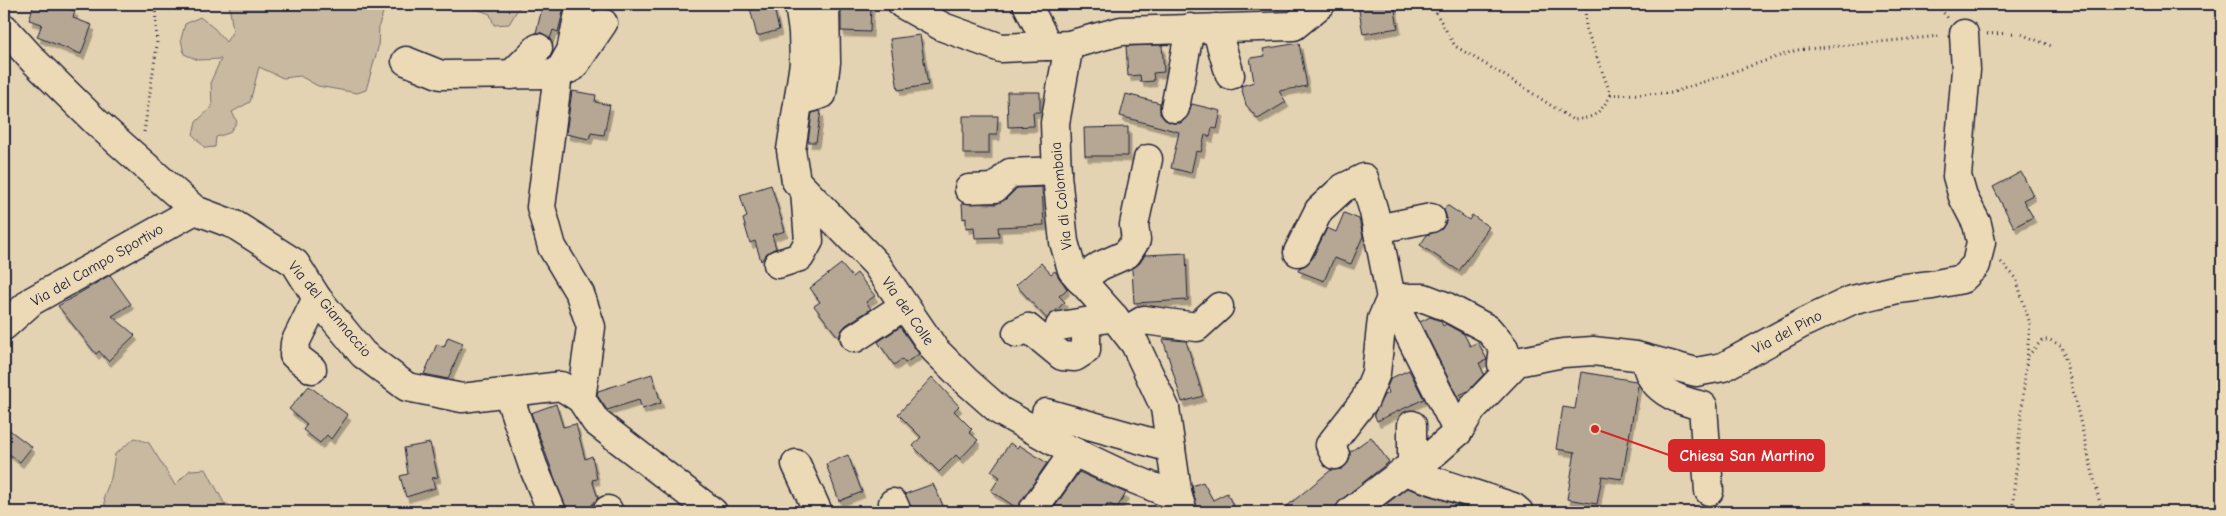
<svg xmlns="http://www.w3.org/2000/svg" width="2226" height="516" font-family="'Comic Neue',sans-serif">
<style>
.green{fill:#c8b9a0;stroke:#756e6e}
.building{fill:#b5a794;stroke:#22223b;filter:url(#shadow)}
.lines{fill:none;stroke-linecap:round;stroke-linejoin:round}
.minor-casing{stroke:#22223b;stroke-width:31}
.path{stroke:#22223b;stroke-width:3;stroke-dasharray:1 4;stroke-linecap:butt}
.minor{stroke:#ecdab7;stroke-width:28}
.labels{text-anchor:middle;stroke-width:4;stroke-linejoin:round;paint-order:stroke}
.street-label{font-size:15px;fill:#22223b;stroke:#ecdab7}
.leader{fill:none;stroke:#d62828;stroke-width:2}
.callout-dot{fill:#d62828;stroke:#ecdab7;stroke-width:2}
.callout{fill:#d62828;stroke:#d62828;stroke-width:2}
.callout-label{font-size:16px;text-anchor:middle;font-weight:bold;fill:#fff}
</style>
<defs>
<filter id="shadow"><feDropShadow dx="3" dy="5.5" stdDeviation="0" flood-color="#0004"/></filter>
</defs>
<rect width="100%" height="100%" fill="#e4d3b2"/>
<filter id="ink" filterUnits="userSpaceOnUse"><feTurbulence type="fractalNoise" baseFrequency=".02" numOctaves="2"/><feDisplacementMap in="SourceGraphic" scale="10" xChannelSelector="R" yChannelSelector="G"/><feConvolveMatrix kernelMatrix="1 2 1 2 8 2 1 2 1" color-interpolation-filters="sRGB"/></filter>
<g filter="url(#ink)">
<g class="green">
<polygon points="229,4 386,4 379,25 378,48 366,90 357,93 318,86 300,76 283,78 259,67 250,102 232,112 237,122 229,133 216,137 215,147 205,148 193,135 196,122 212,107 211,81 221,59 198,60 184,54 181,39 185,24 200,17 215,29 226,42 233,31"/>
<polygon points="461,4 521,4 509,24 494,25 490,14 476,9 463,7"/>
<polygon points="135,438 149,443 175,485 190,470 206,469 224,503 245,512 106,512 104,496 111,478 115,454"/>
</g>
<g class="building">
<polygon points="34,4 56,4 75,11 73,18 92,25 81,54 37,37 42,24 29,20"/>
<polygon points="543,4 565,4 558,32 553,30 550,39 542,33 536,33"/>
<polygon points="749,4 773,4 779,30 757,36"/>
<polygon points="841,4 871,4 870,32 841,31"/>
<polygon points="1358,4 1394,4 1398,28 1363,34"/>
<polygon points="920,35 928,85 898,90 890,39"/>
<polygon points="1299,43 1307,86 1279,91 1286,102 1258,119 1246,105 1241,86 1254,82 1250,58 1265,56 1263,49"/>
<polygon points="1162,45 1164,72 1153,73 1154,81 1141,82 1140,75 1128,76 1126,46"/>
<polygon points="572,91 596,95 595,102 610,105 604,135 591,133 589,139 566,134"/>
<polygon points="1007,92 1040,92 1040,112 1033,112 1034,126 1008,127"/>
<polygon points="1126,94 1160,103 1160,114 1165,120 1173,123 1181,123 1186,118 1192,104 1221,111 1217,129 1212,128 1210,137 1205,135 1201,152 1196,151 1191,173 1171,168 1179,132 1120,116"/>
<polygon points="821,111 816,142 808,142 812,113"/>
<polygon points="963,116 998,116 997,135 989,135 989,154 963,154"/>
<polygon points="1128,127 1128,156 1085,156 1084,128"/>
<polygon points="2021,172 2033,195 2023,200 2033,217 2014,227 1993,187"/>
<polygon points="771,185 785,231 772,235 776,248 767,253 761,261 755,241 750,243 743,219 747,217 740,195"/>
<polygon points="1042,187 1044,225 998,227 999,237 975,238 974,227 966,228 966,218 963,219 962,203 996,204 1006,199 1017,188"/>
<polygon points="1447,205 1469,220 1472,215 1489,227 1459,271 1420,245 1427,235 1442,229 1446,222 1446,215 1444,210"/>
<polygon points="1344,213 1359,219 1363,236 1351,264 1334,258 1324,281 1298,271 1299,268 1306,265 1312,259 1327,228 1336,232"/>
<polygon points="1186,253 1188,300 1134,303 1132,269 1140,263 1145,255"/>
<polygon points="1041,263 1051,274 1055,271 1067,289 1059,296 1065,302 1047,319 1016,285"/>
<polygon points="841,264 852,277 857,273 875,296 866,302 871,309 846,325 841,331 839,338 814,306 820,302 810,288"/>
<polygon points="110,275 131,304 112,316 135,335 108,361 99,351 96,354 58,306"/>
<polygon points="1430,317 1441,321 1443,326 1446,324 1464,334 1470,346 1478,342 1487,360 1479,363 1484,374 1468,391 1457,396 1420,322"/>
<polygon points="900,327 919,354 905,363 902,359 894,365 878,342"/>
<polygon points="448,337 463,343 448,379 424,374 437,344 444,347"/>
<polygon points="1163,339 1186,341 1203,396 1182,402"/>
<polygon points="1409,370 1424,399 1377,421 1374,414 1384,395 1389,393 1387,387 1391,378"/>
<polygon points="1581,372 1636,381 1638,385 1622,479 1602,476 1597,504 1567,499 1575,452 1556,449 1563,407 1575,409"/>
<polygon points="652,374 661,403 642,409 639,400 607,410 597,395 598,391"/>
<polygon points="932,377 959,406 954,411 972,429 969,432 978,440 960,459 956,455 939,472 913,446 921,437 898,414"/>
<polygon points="309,386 348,415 331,439 327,435 320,443 303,430 307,424 289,409"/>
<polygon points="556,404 563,427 576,424 585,459 592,456 597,479 592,480 598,498 590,507 591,512 567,512 531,413"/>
<polygon points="4,426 32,447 20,462 4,450"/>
<polygon points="1371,437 1389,462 1341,500 1336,506 1335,512 1280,512 1331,470 1342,469 1348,463 1350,452"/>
<polygon points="430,443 438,477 432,478 435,488 406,497 400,476 408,474 404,448"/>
<polygon points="1010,443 1017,448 1019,445 1047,463 1017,508 991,491 1000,477 991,471"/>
<polygon points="848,455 862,492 839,501 826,464"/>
<polygon points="1079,472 1126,493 1117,508 1108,503 1103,512 1051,512"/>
<polygon points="1203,482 1213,500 1227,493 1236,512 1198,512 1192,486"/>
<polygon points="933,484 946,512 912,512 905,494"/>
<polygon points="1407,488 1479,512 1376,512"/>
</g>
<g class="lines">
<g class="minor-casing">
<g id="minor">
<polyline points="581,4 571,51 558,74 541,207 552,247 580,294 591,327 581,399"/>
<polyline points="799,4 803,32 804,63 791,150 796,181 876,264 935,350 965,380 1000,411 1066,448 1121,474 1178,497 1183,512"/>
<polyline points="902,4 943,27 1001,48 1069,45 1121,31 1294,26 1321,4"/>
<polyline points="1027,4 1048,46"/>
<polyline points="4,28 34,61 96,122 195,210 235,225 295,263 317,298 363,354 407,387 462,398 561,386 581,399 596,422 713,512"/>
<polyline points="1216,28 1230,75"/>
<polyline points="1069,45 1055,123 1057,175 1064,242 1072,270 1114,317 1135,344 1165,408 1178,497"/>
<polyline points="406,61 441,75 558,74 573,67 603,23"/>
<polyline points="511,75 538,48"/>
<polyline points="799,101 822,94 826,62 825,4"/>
<polyline points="1175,108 1190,28"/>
<polyline points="969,189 995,188 1010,173 1057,171"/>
<polyline points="1377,229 1431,218"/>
<polyline points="1298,252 1319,210 1343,188 1364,178 1374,212 1391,298 1458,432"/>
<polyline points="778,264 800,257 809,241 805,191"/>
<polyline points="1080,280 1100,266 1127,254 1136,240 1134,225 1148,159"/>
<polyline points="4,326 32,301 195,210"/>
<polyline points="1060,326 1091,321"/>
<polyline points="1125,331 1144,320 1197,327 1219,307"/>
<polyline points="1017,333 1028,328 1062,356 1075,357 1086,350 1086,331 1091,321 1114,317"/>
<polyline points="855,338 904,306"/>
<path d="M1646 359C1648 389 1678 401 1703 406L1709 491"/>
<polyline points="312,369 294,355 295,343 317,298"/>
<polyline points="508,393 533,466 552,512"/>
<polyline points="1046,413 1171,448"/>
<polyline points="1335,455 1330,445 1365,400 1376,373 1382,319 1391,298 1424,298 1445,306 1488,329 1504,348 1502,364"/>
<polyline points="796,464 818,512"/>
<polyline points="1412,467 1412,425"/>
<polyline points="1404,471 1434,453 1458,432 1472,409 1517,362 1563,353 1593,351 1636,356 1696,372 1723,367 1805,322 1852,300 1898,289 1932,285 1962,279 1976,265 1981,242 1977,224 1963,197 1957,176 1966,70 1964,34"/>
<polyline points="893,503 897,512"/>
<polyline points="607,512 608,510"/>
<polyline points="1032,512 1074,452"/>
<polyline points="1350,512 1404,471 1513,507 1519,512"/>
</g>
</g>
<g class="path">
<path d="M1431 4 1455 46 1520 85 1573 120C1595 118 1599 114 1611 95L1671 93 1797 50 1940 36"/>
<polyline points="1585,4 1586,28 1611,95"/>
<polyline points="1940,4 1941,10 1948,18"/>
<polyline points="1987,34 2018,33 2054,47"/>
<polyline points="144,132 157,45 155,4"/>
<polyline points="2001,262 2016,278 2030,324 2012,512"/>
<polyline points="2028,356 2042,340 2050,340 2062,346 2102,512"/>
</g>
<use href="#minor" class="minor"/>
</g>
</g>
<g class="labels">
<g class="street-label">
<text transform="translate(1061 196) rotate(-96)" y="5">Via di Colombaia</text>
<text transform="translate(97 265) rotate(-30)" y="5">Via del Campo Sportivo</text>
<text transform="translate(330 309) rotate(50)" y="5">Via del Giannaccio</text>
<text transform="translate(908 311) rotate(55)" y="5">Via del Colle</text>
<text transform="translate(1787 332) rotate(-28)" y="5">Via del Pino</text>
</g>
</g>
<path class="leader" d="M1595 429L1669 455"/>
<circle class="callout-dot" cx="1595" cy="429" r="5"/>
<rect class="callout" x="1669" y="440" width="155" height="31" rx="5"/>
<g class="callout-label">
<text x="1747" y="461">Chiesa San Martino</text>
</g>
<rect width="2226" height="516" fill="none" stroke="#ecdab7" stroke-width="20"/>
<rect x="10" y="10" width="2206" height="496" fill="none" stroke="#22223b" stroke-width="2" filter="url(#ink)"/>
</svg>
